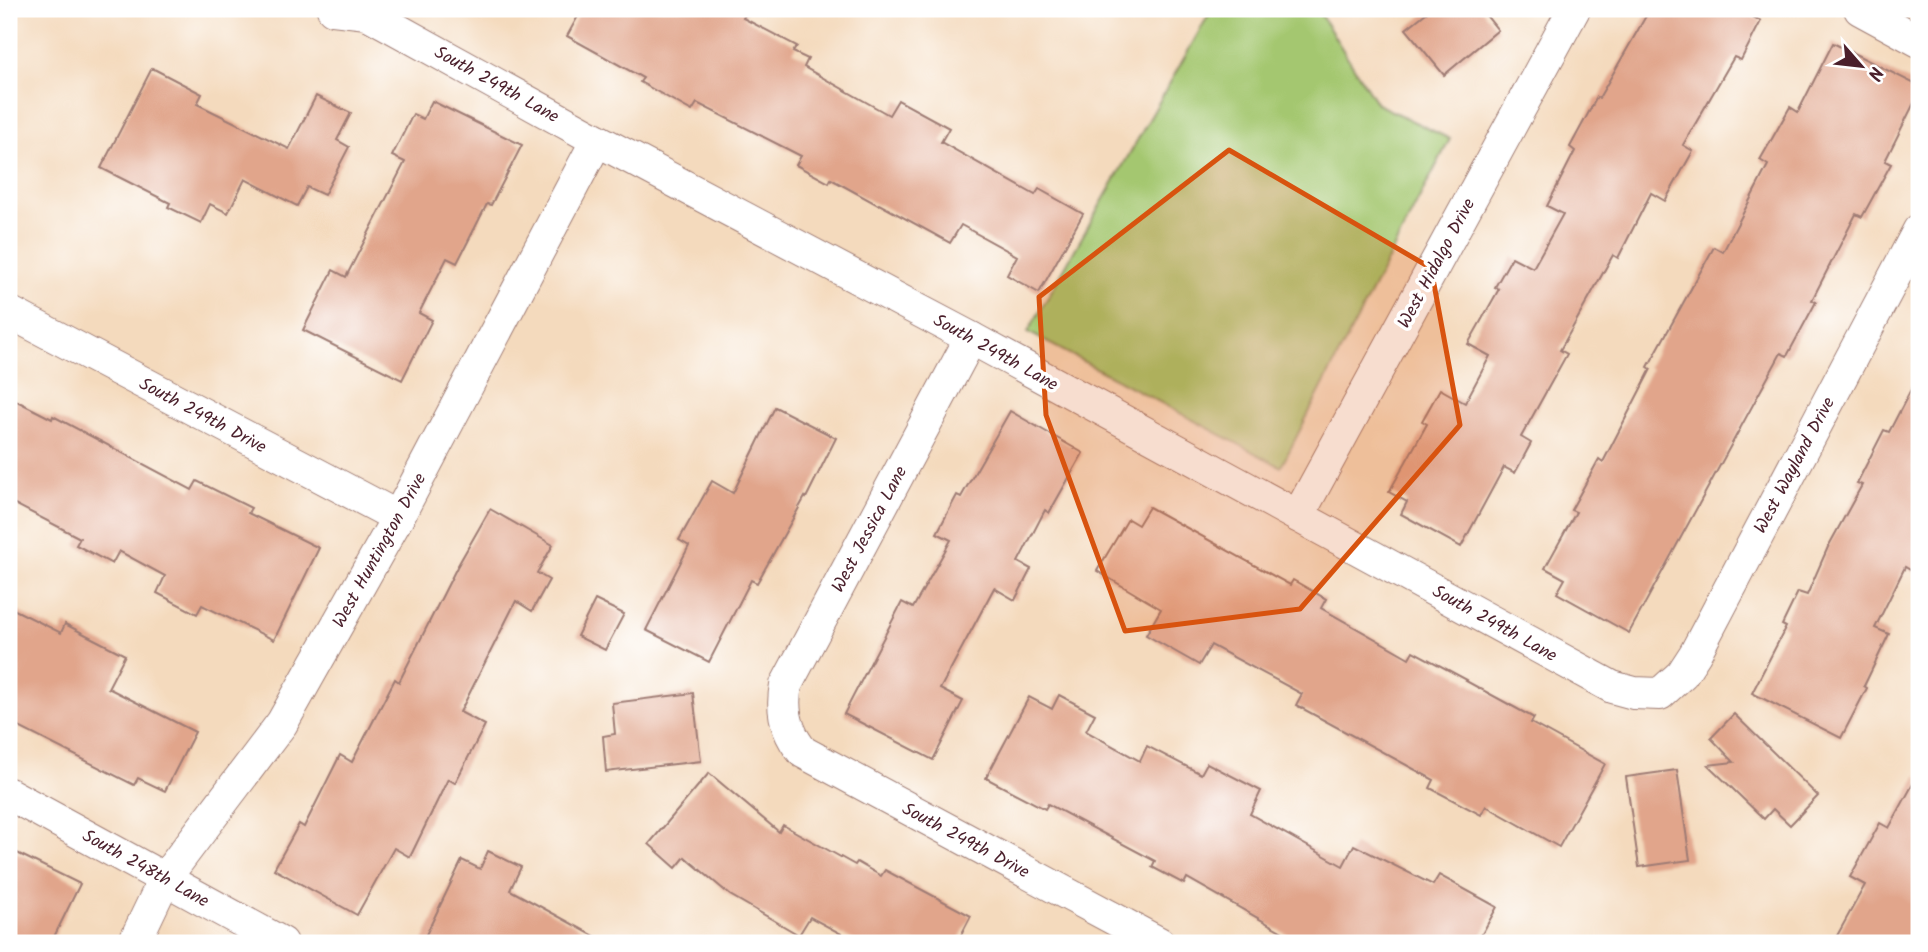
<svg xmlns="http://www.w3.org/2000/svg" width="1928" height="952" font-family="Kalam,sans-serif">
<style>
.green{fill:#a4c770;stroke:#77734e;stroke-width:2}
.building{fill:#e1a58b}
.lines{fill:none;stroke-linecap:round;stroke-linejoin:round}
.minor-casing{stroke:#9f7c74;stroke-width:34}
.minor{stroke:#fff;stroke-width:32}
.marked{fill:#d8530f;fill-opacity:0.2;stroke:#d8530f;stroke-width:5;stroke-linejoin:round}
.labels{text-anchor:middle;stroke-width:7;stroke-linejoin:round;paint-order:stroke}
.street-label{font-size:18px;fill:#4a1f2b;stroke:#fff}
</style>
<rect width="100%" height="100%" fill="#fff"/>
<filter id="ink" filterUnits="userSpaceOnUse"><feTurbulence type="fractalNoise" baseFrequency=".0143" numOctaves="2"/><feDisplacementMap in="SourceGraphic" scale="14" xChannelSelector="R" yChannelSelector="G"/><feConvolveMatrix kernelMatrix="1 2 1 2 8 2 1 2 1" color-interpolation-filters="sRGB"/></filter>
<filter id="wash" filterUnits="userSpaceOnUse"><feTurbulence type="fractalNoise" baseFrequency=".00686" numOctaves="4" result="noise"/><feDisplacementMap in="SourceGraphic" scale="28" xChannelSelector="R" yChannelSelector="G"/><feGaussianBlur stdDeviation="1.57" result="paint"/><feColorMatrix in="noise" values="0 0 0 0 0 0 0 0 0 0 0 0 0 0 0 0 0 1.4 0 .05"/><feComposite in="paint" operator="in"/></filter>
<g filter="url(#wash)">
<rect width="100%" height="100%" fill="#f4dabd"/>
<polygon class="green" points="1212,9 1317,9 1377,104 1450,139 1281,467 1028,332"/>
<g id="blocks">
<g class="building">
<polygon points="582,9 748,9 743,18 797,46 793,52 808,59 804,67 889,115 898,100 949,128 941,142 1035,195 1039,189 1083,214 1039,293 1007,275 1017,256 961,225 950,243 879,204 878,205 831,179 829,183 796,165 801,156 697,103 692,111 640,82 643,78 567,36"/>
<polygon points="1431,9 1481,9 1498,30 1444,75 1406,29"/>
<polygon points="1650,9 1738,9 1761,21 1741,60 1734,57 1683,145 1693,151 1665,201 1651,193 1618,258 1613,255 1560,350 1567,354 1521,437 1531,443 1515,473 1504,467 1461,547 1401,514 1407,502 1389,492 1427,424 1422,421 1440,389 1465,403 1490,356 1468,344 1499,289 1495,287 1512,257 1533,268 1563,214 1547,206 1575,151 1570,147 1597,97 1599,98"/>
<polygon points="1833,43 1919,86 1919,93 1885,161 1891,164 1862,217 1856,214 1812,300 1816,302 1787,356 1781,353 1629,633 1557,593 1565,579 1545,568 1576,512 1571,510 1599,459 1603,462 1651,369 1648,367 1714,247 1723,252 1768,165 1760,160 1790,107 1798,112"/>
<polygon points="152,68 202,94 197,104 289,149 316,96 351,113 337,140 349,147 324,195 307,187 297,206 245,179 228,213 210,204 201,223 168,207 170,203 101,168"/>
<polygon points="432,101 522,145 491,205 487,204 457,263 447,258 419,313 432,320 402,380 303,330 333,270 346,277 405,162 392,156 413,114 423,119"/>
<polygon points="1919,374 1919,575 1905,567 1875,628 1889,634 1864,686 1867,688 1841,738 1752,693 1786,627 1782,625 1798,592 1807,595 1828,547 1862,485 1857,483 1884,430 1889,432"/>
<polygon points="9,397 52,419 53,416 192,490 197,481 251,508 248,513 319,548 274,640 202,605 197,614 157,593 165,576 119,551 112,564 76,545 80,538 9,501"/>
<polygon points="775,407 836,438 806,498 805,497 757,583 751,580 709,662 646,630 689,546 679,540 712,481 733,493"/>
<polygon points="1010,411 1083,453 1049,513 1045,510 1018,562 1031,569 1015,600 994,588 940,689 963,701 933,760 844,714 902,602 913,608 951,540 937,533 957,495 961,497"/>
<polygon points="1149,507 1290,585 1293,580 1326,599 1321,608 1409,658 1413,651 1467,680 1466,681 1534,718 1531,723 1605,764 1559,847 1486,806 1481,815 1430,788 1434,780 1296,705 1302,694 1211,645 1199,665 1146,635 1161,609 1097,571 1128,519 1138,525"/>
<polygon points="490,509 553,545 537,573 549,580 532,611 516,601 460,712 485,725 455,783 448,779 410,857 394,848 357,915 274,869 299,824 304,827 340,755 352,762 395,679 399,682 457,567"/>
<polygon points="595,600 624,614 605,650 577,636"/>
<polygon points="9,607 61,633 65,624 125,655 108,688 195,732 165,791 138,778 134,785 9,722"/>
<polygon points="693,693 701,761 606,772 603,736 615,734 612,703"/>
<polygon points="1059,695 1095,714 1086,731 1140,761 1147,746 1201,774 1207,763 1261,791 1250,814 1343,866 1354,845 1433,885 1439,875 1497,907 1477,943 1302,943 1187,878 1184,884 1152,867 1155,861 1048,804 1045,809 986,778 1029,697 1052,709"/>
<polygon points="1734,714 1818,796 1790,825 1773,809 1764,819 1708,765 1734,762 1711,738"/>
<polygon points="1677,770 1690,860 1639,867 1626,777"/>
<polygon points="709,773 779,832 783,825 855,865 857,862 881,876 885,870 971,916 957,943 858,943 810,917 799,935 730,895 685,857 676,868 649,844"/>
<polygon points="1919,773 1919,943 1833,943 1865,885 1850,877 1880,823 1889,828"/>
<polygon points="9,849 80,884 51,943 9,943"/>
<polygon points="488,851 521,867 510,890 607,943 422,943 462,860 480,869"/>
</g>
</g>
</g>
<g filter="url(#ink)">
<use href="#blocks" fill-opacity="0" stroke="#9f7c74" stroke-width="2"/>
<g class="lines">
<g class="minor-casing">
<g id="minor">
<polyline points="333,9 367,13 597,140 971,338 1612,687 1634,693 1660,694 1682,674 1695,654 1919,230"/>
<polyline points="1860,9 1919,41"/>
<polyline points="9,312 398,517"/>
<path d="M971 338 786 685C781 710 786 732 803 752L1159 943"/>
<polyline points="1298,516 1574,9"/>
<polyline points="9,794 282,943"/>
<polyline points="134,943 165,878 282,723 398,517 597,140"/>
</g>
</g>
<use href="#minor" class="minor"/>
</g>
</g>
<path class="marked" d="M1229 150 1431 268 1460 425 1300 609 1125 631 1046 415 1039 297Z"/>
<g class="labels">
<g class="street-label">
<text transform="translate(497 84) rotate(29)" y="6">South 249th Lane</text>
<text transform="translate(1436 263) rotate(-62)" y="6">West Hidalgo Drive</text>
<text transform="translate(996 352) rotate(29)" y="6">South 249th Lane</text>
<text transform="translate(203 415) rotate(28)" y="6">South 249th Drive</text>
<text transform="translate(1794 465) rotate(-62)" y="6">West Wayland Drive</text>
<text transform="translate(869 529) rotate(-62)" y="6">West Jessica Lane</text>
<text transform="translate(379 550) rotate(-61)" y="6">West Huntington Drive</text>
<text transform="translate(1495 623) rotate(29)" y="6">South 249th Lane</text>
<text transform="translate(966 840) rotate(28)" y="6">South 249th Drive</text>
<text transform="translate(146 868) rotate(29)" y="6">South 248th Lane</text>
</g>
</g>
<rect width="1928" height="952" fill="none" stroke="#fff" stroke-width="35"/>
<g transform="translate(1861 66) rotate(118)" stroke="#ffffff" stroke-width="5" paint-order="stroke">
<path d="M0-5L12 26L0 18L-12 26Z" fill="#4a1f2b"/>
<text y="-10" font-size="19" font-weight="bold" text-anchor="middle" fill="#4a1f2b">N</text>
</g>
</svg>
